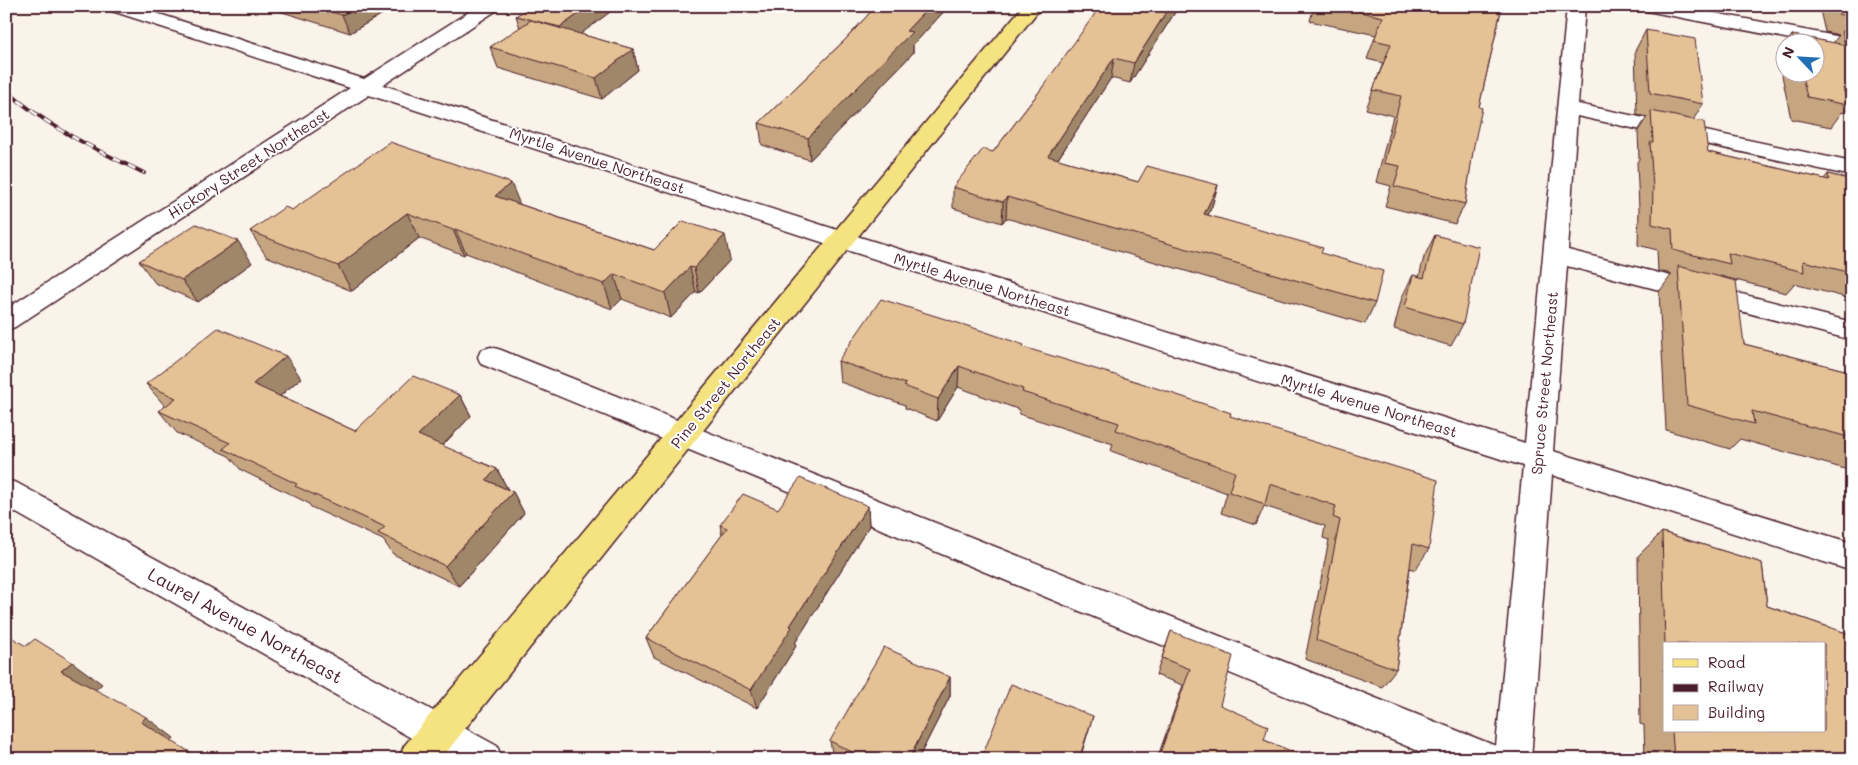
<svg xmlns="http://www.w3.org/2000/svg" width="1858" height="765" font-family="Mali,sans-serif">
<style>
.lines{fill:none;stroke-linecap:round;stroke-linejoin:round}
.minor-casing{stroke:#4a1f2b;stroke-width:3}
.major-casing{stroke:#4a1f2b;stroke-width:3}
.minor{fill:#fff;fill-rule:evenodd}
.major{fill:#f5e382;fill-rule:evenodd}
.rail-casing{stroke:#4a1f2b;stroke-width:4}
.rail{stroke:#fff;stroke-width:2.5;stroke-dasharray:8;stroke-linecap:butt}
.wall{fill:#c5a681;stroke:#4a1f2b;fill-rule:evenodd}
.shaded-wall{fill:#a08769;stroke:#4a1f2b}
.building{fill:#e5c196;stroke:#4a1f2b}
.labels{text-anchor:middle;stroke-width:4;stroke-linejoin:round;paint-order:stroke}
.street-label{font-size:15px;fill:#4a1f2b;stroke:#fff}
.near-street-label{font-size:18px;fill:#4a1f2b;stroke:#fff}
</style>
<rect width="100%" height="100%" fill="#faf3ea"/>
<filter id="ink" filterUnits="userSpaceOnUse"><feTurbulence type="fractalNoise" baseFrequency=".02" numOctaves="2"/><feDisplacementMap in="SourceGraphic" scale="10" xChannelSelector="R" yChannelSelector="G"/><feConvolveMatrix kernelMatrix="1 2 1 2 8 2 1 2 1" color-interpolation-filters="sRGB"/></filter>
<g filter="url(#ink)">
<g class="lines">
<g class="minor-casing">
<g id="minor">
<polygon points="106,6 134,6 364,79 478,6 500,6 497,10 383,85 850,234 1525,443 1567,6 1585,6 1578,104 1852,162 1852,176 1577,116 1568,250 1852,322 1852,340 1567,266 1553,451 1852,543 1852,571 1552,475 1531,759 1438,759 481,364 478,357 481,350 491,347 501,350 1496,746 1523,466 834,246 369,95 15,327 6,330 6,309 350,88 109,10"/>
<polygon points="1638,6 1677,6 1852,39 1852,51 1647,11 1641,10"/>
<polygon points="6,480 17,483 497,746 502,759 448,759 6,507"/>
</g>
</g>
<g class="major-casing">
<polygon id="major" points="1023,6 1042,6 441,759 399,759 404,746"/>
</g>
<use href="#minor" class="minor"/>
<use href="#major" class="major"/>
<g class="rail-casing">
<path id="rail" d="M6 90C47 127 95 149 144 173"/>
</g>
<use href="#rail" class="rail"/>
</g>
<g class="wall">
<polygon points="263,6 396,6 350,33"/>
<polygon points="530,6 618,6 580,34 633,49 638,70 602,99 498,68 490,47 520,28 516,16"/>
<polygon points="876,6 949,6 913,45 913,53 810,160 762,145 759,123 846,39"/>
<polygon points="1179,6 1130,83 1111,78 1058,159 1138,182 1218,185 1212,206 1208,215 1321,253 1375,303 1365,324 1006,218 1002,223 953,208 953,187 993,152 1039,92 1101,9"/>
<polygon points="1314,6 1502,6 1479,107 1465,204 1455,224 1385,206 1391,186 1376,182 1393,116 1366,109 1383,63 1367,59 1376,35 1310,21"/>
<polygon points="1819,6 1852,6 1852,103 1844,113 1842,112 1831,127 1791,119 1778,56 1786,45 1786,72 1816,72 1816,42 1787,42 1792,35 1833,43 1839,35 1825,32"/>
<polygon points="1646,30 1703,104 1693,120 1708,152 1824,179 1828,174 1852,180 1852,299 1794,284 1786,293 1720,276 1720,277 1744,344 1852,372 1852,471 1740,439 1730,449 1666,430 1659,292 1672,274 1658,271 1657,250 1638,245 1639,209 1637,162 1639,159 1638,131 1647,117 1637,115 1635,51"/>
<polygon points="519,204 654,250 730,260 699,293 696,292 671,318 622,299 612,309 466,253 464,255 419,238 352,291 266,256 250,231 292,210"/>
<polygon points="1435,235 1463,324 1451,346 1394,329 1402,297 1413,275 1419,277 1424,257"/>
<polygon points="139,261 252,263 198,302 155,283"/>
<polygon points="1024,348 1230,416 1429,549 1415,570 1410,568 1396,669 1382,687 1305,659 1329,540 1323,538 1325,526 1264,506 1256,525 1221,513 1227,493 1111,451 1113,444 1019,414 1020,410 958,387 937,421 905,408 905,405 840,382 838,361"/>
<polygon points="301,378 280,396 355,431 460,395 471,416 442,446 497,469 508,490 513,492 524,513 459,586 393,554 383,540 311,507 308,503 241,470 229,456 177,433 159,411 165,406 146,384"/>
<polygon points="868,506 869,526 795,643 796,646 757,708 654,657 646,638 722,535 720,525 778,509"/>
<path d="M1662 532 1762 563 1767 606 1852 635V759H1645L1644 725 1640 724 1638 556ZM1664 644H1824V731H1664Z"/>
<polygon points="1171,631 1220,705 1264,740 1310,759 1157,759 1183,685 1156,675"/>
<polygon points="950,677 950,696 918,759 833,758 830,741"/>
</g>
<g class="shaded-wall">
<polygon points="358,6 396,6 350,33 342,15"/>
<polygon points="590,6 618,6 566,45 560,27"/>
<polygon points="930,6 949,6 913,45 913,53 810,160 808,138 906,31"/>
<polygon points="1170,6 1179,6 1130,83 1134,63"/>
<polygon points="633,49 638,70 602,99 596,78"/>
<polygon points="1114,58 1111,78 1046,177 1048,156"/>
<polygon points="511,183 521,207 495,196"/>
<polygon points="1218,185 1212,206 1199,235 1204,214"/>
<polygon points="1007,197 1006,218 1002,223 1003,202"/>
<polygon points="407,213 419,238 352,291 338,266"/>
<polygon points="455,229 466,253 464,255 453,230"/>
<polygon points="725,235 730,260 699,293 694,268"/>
<polygon points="238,241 252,263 198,302 182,280"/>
<polygon points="690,267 696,292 671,318 665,293"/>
<polygon points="614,274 622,299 612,309 604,284"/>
<polygon points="286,356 301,378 269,405 253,384"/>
<polygon points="959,366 958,387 937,421 938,399"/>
<polygon points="460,395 471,416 431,457 418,435"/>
<polygon points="497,469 508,490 486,480"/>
<polygon points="513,492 524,513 459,586 445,566"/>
<polygon points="868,506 869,526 795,643 796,646 757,708 751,690 790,626"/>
<polygon points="72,662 102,684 92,693 61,671"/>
<polygon points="950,677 950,696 918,759 909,759"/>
<polygon points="1093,716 1080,759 1079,759"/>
<polygon points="146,717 174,738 170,743 141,722"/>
</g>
<g class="building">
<polygon points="312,6 358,6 342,15"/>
<polygon points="530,6 590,6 560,27 516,16"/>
<polygon points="876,6 930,6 906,31 912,32 808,138 759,123 846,39"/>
<polygon points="1103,6 1170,6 1134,63 1114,58 1048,156 1138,182 1147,166 1218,185 1204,214 1323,248 1321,253 1383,271 1375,303 1007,197 1003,202 953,187 983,149 993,152 1039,92 1099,8 1101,9"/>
<polygon points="1334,6 1502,6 1479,107 1482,108 1474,145 1465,204 1394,186 1400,166 1384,163 1401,96 1373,90 1391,44 1374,40 1383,17"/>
<polygon points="1836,6 1852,6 1852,18 1838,14"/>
<polygon points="531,20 633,49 596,78 490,47"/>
<polygon points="1646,30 1695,39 1703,104 1650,93"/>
<polygon points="1842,31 1852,32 1852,63 1846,45 1845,45"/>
<polygon points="1792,35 1846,45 1852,63 1852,90 1843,88 1848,105 1807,97 1801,72 1816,72 1816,42 1794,42"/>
<polygon points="1651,111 1704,122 1708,152 1829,180 1828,174 1852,180 1852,273 1803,261 1804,272 1728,253 1730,264 1673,250 1672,229 1652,224 1653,188 1650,142 1653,142"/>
<polygon points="390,142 511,183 495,196 654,250 683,221 725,235 694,268 690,267 665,293 614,274 604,284 455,229 453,230 407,213 338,266 250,231 285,207 292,210"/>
<polygon points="196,224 238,241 182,280 139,261"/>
<polygon points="1435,235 1479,247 1463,324 1405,307 1413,275 1424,278"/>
<polygon points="1678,266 1736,281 1744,344 1852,372 1852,438 1752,411 1754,424 1687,405"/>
<polygon points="881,299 974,328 1024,345 1023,347 1138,382 1231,413 1230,416 1438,480 1429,549 1413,544 1396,669 1316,640 1340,520 1333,517 1336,506 1270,484 1265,504 1229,492 1235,472 1116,430 1119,423 1022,392 1023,389 959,366 938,399 904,386 906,384 838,361"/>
<polygon points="218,328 286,356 253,384 355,431 413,376 460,395 418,435 497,469 486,480 513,492 445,566 378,533 385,527 295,486 297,484 223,449 230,443 159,411 176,398 146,384"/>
<polygon points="800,478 868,506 790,626 792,627 751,690 646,638 727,528 720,525 743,494 778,509"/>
<polygon points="1662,532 1762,563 1767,606 1852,635 1852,759 1674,759 1672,731 1824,731 1824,644 1665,644"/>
<polygon points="1171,631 1233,656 1220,705 1268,726 1264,740 1310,759 1158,759 1190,669 1162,658"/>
<polygon points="6,634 26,646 35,639 72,662 61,671 146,717 141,722 201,759 6,759"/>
<polygon points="884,647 950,677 909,759 866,759 830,741"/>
<polygon points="1011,684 1093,716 1079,759 981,759"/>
</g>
</g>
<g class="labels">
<g class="street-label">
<text transform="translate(597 161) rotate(18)" y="5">Myrtle Avenue Northeast</text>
<text transform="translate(249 164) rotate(-33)" y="5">Hickory Street Northeast</text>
<text transform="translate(982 285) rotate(17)" y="5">Myrtle Avenue Northeast</text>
<text transform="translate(726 383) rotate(-51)" y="5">Pine Street Northeast</text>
<text transform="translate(1545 383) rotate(-85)" y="5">Spruce Street Northeast</text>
<text transform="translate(1369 406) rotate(17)" y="5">Myrtle Avenue Northeast</text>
</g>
<g class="near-street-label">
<text transform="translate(245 626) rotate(29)" y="6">Laurel Avenue Northeast</text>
</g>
</g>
<rect width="1858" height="765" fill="none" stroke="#fff" stroke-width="25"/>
<rect x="12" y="12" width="1833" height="740" fill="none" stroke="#4a1f2b" stroke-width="2" filter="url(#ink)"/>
<rect x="1663" y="642" width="162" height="90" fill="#ffffff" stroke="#b7a5aa"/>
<rect x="1673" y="659" width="25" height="8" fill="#f5e382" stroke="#b7a5aa"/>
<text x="1708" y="668" font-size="15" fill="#4a1f2b">Road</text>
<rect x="1673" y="684" width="25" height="8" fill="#4a1f2b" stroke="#b7a5aa"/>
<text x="1708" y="692" font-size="15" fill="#4a1f2b">Railway</text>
<rect x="1673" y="705" width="25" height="15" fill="#e5c196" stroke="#b7a5aa"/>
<text x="1708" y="718" font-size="15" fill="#4a1f2b">Building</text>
<g transform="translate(1800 58) rotate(295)"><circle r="24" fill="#ffffff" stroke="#b7a5aa"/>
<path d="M0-4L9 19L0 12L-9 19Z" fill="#1f6fb2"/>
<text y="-8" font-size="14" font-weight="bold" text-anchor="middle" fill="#4a1f2b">N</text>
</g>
</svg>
